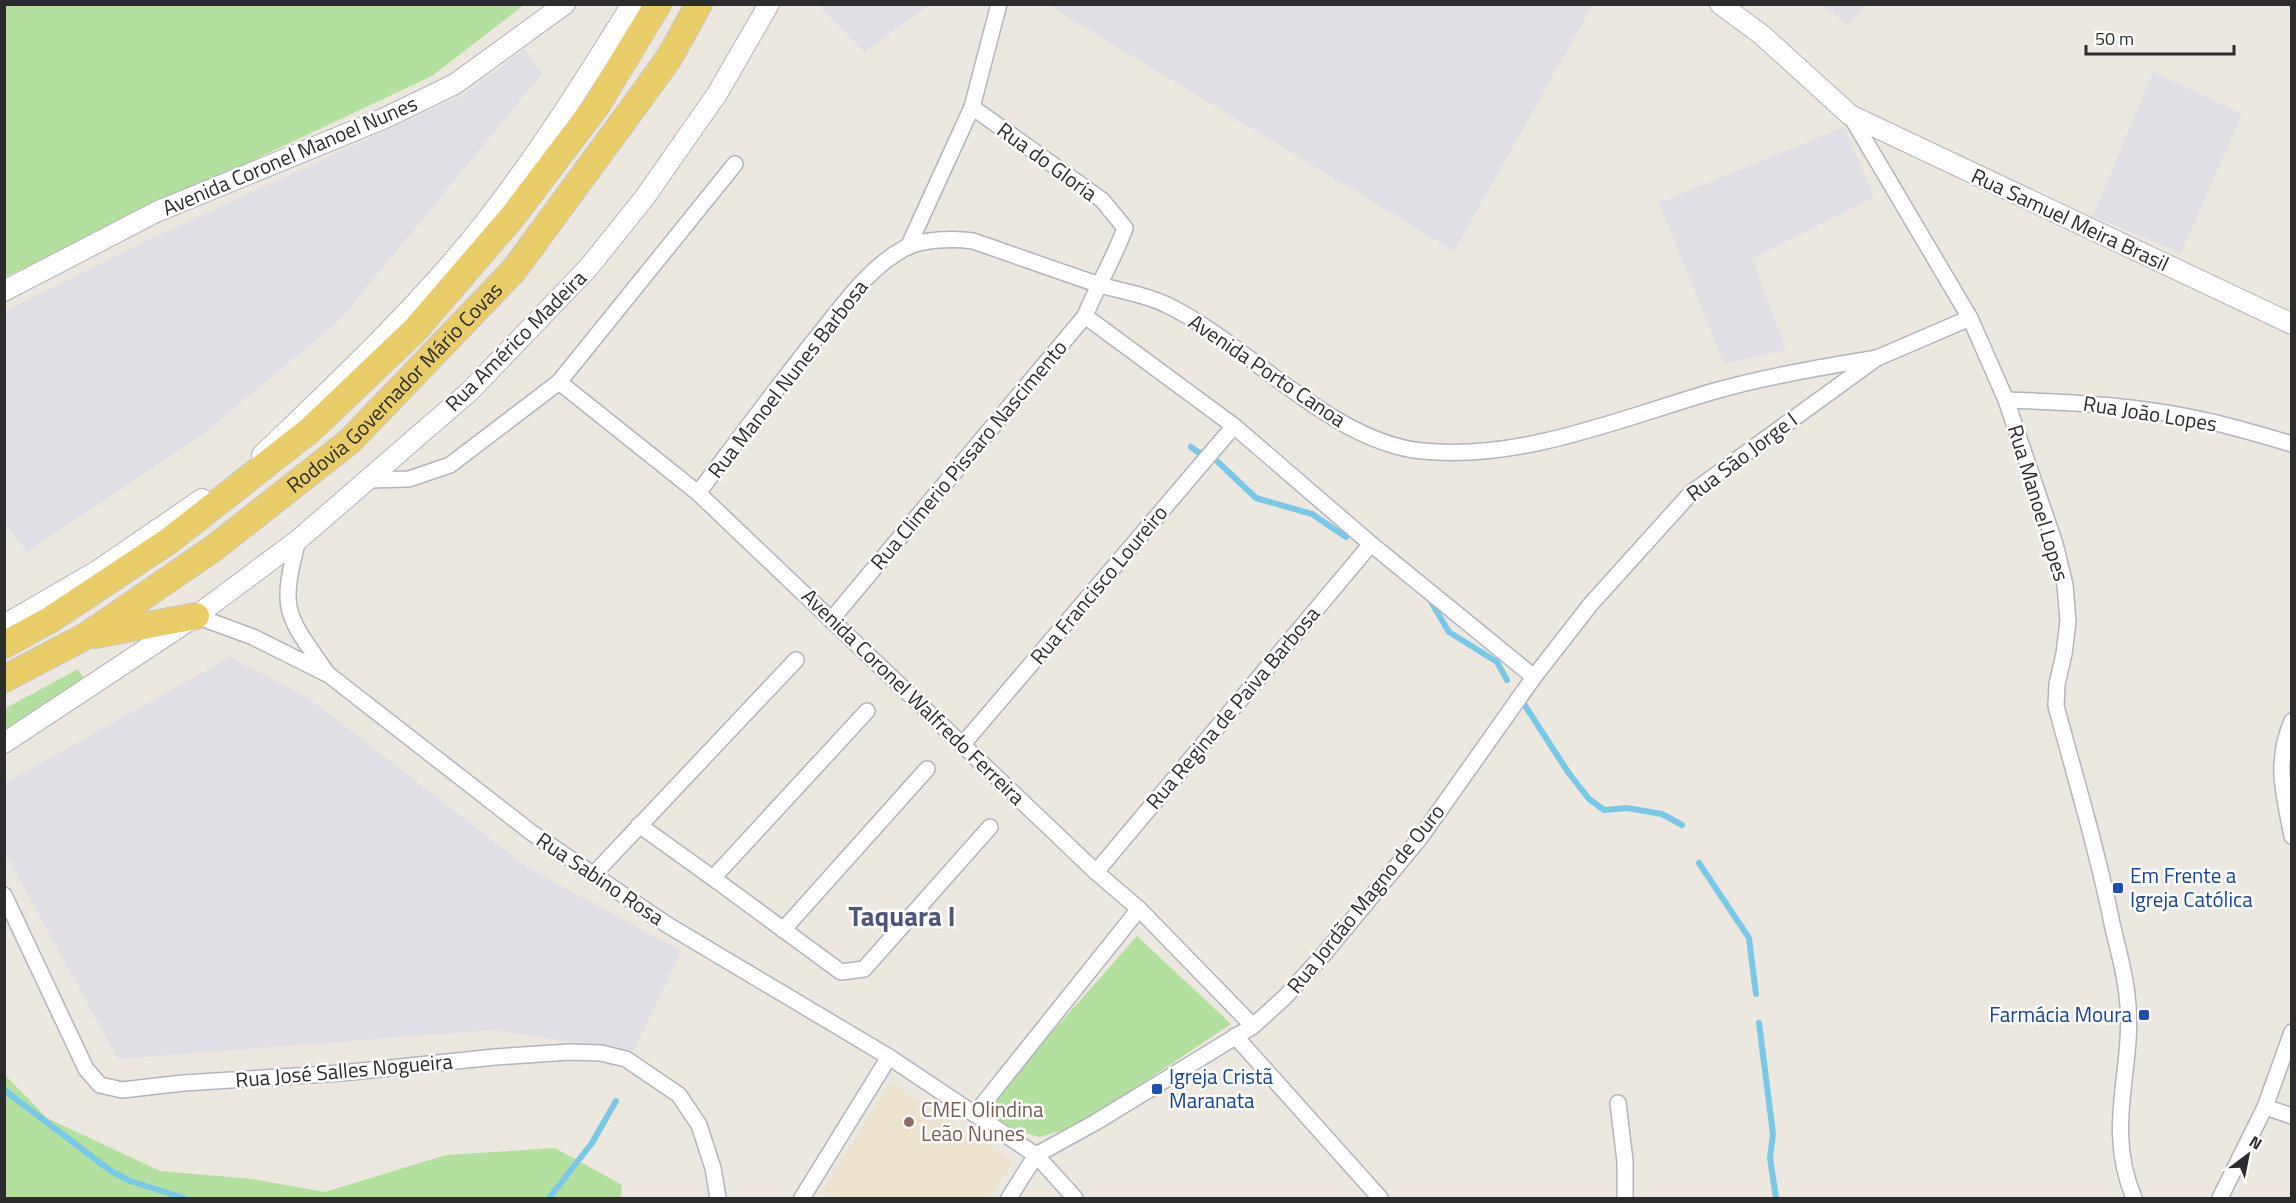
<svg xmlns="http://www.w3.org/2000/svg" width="2296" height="1203" font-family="'Titillium Web',sans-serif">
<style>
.industrial{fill:#e1dfe6}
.education{fill:#ede4d0}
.green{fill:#b4e09f}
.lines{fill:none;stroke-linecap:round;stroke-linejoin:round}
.stream{stroke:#79c8e8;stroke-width:6}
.minor-casing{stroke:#b2b5be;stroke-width:18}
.tertiary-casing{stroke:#b2b5be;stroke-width:22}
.primary-casing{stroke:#c8c8c8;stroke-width:28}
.minor{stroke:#fff;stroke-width:15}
.tertiary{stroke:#fff;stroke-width:20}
.primary{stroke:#e9cd68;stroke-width:26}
.transit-dot{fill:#1a4fb4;stroke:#fff;stroke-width:2}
.education-dot{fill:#8d6e63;stroke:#fff;stroke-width:2}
.labels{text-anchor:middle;stroke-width:5;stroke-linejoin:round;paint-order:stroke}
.street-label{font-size:21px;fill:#2c2c2c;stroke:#fff}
.transit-label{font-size:21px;fill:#164399;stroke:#fff;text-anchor:start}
.education-label{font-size:21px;fill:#785e54;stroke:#fff;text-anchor:start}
.district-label{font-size:27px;font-weight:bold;fill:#4e557a;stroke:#fff}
</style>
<rect width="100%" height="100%" fill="#ece7df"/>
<g class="industrial">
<polygon points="818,5 929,5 864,52"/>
<polygon points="1048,5 1593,4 1593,5 1454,251"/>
<polygon points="1821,5 1865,5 1848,25"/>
<polygon points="525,49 542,74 339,321 207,431 27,552 5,523 5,311 146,241 463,95"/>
<polygon points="2153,72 2242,114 2181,253 2093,216"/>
<polygon points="1844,127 1874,197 1752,259 1786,350 1724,364 1659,203"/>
<polygon points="230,657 310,699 528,868 681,951 634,1051 493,1030 118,1059 5,853 4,784"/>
</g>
<polygon class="education" points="890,1083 1013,1161 990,1198 835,1198 822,1191"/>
<g class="green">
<polygon points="5,5 524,5 432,76 5,277"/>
<polygon points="78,669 85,681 5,735 4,709"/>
<polygon points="1137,936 1231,1024 1129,1092 1067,1129 1039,1137 1013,1129 996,1118 994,1098"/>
<polygon points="4,1074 47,1118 160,1171 252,1179 325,1192 446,1155 555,1148 622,1185 621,1198 5,1198"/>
</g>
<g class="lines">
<g class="stream">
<polyline points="1191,447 1204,456"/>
<polyline points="1218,462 1256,498 1312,514 1346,537"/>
<polyline points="1427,595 1449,632 1497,662 1507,680"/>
<polyline points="1524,704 1568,772 1589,799 1604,810 1627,808 1662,814 1682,825"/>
<polyline points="1699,863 1749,938 1756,994"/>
<polyline points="1759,1023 1773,1134 1770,1158 1776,1198"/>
<polyline points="4,1090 111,1171 130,1181 184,1198"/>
<polyline points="549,1198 592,1143 616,1101"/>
</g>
<g class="minor-casing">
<g id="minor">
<path d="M1850 115 1970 318 2006 400 2055 544 2065 585 2068 621 2064 654 2057 684 2056 706C2076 780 2098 853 2113 928 2118 950 2125 973 2127 995 2136 1068 2103 1124 2134 1198"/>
<polyline points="908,247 972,107 999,4"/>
<polyline points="1085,316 1234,426 1371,544 1534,677"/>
<polyline points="559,382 698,493 1096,872 1139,909 1253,1026"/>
<path d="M2006 400C2075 402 2144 406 2212 422 2238 428 2265 436 2292 444"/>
<polyline points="367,480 409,479 450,465 559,382 735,164"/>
<path d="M698 493C738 440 777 387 818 336 843 305 869 267 905 248 923 239 953 238 973 241 1014 255 1055 270 1097 284 1119 291 1145 294 1167 305 1248 344 1331 442 1422 451 1522 461 1621 418 1715 391 1768 376 1823 367 1877 358"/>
<path d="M298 540C279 612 286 614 327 673"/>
<polyline points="196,616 253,637 329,675 532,833 666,924 889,1057 1036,1155 1075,1198"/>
<path d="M831 620 1085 316C1097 286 1114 259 1125 228L1102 200 972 107"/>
<path d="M2292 721C2274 763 2284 794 2292 836"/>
<polyline points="963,744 1234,426"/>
<polyline points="639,825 713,878 867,711"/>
<polyline points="1096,872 1371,544"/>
<polyline points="593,875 796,660"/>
<polyline points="713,878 841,972 864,969 990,827"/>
<polyline points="4,895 86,1069 100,1085 122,1090 183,1083 342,1073 495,1057 569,1052 601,1053 626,1059 679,1095 699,1125 713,1168 718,1198"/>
<polyline points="783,930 927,769"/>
<polyline points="1235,1036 1380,1198"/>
<polyline points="1618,1103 1625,1161 1625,1198"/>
<polyline points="2265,1107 2292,1116"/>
<polyline points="975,1114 1139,909"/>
<polyline points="802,1198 889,1057"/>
<polyline points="1009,1198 1036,1155 1096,1122 1253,1026 1285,997 1324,954 1420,838 1534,677 1590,605 1691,493 1877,358 1970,318"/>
<polyline points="2220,1198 2265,1107 2292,1032"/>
</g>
</g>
<g class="tertiary-casing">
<g id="tertiary">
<polyline points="1720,4 1762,35 1850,115 2292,324"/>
<polyline points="4,291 156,212 385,118 455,84 565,4"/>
<path d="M262 455C338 382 416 309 482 226 537 156 585 80 632 4"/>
<polyline points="4,625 97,571 202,499"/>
<polyline points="4,743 196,616 298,540 470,391 589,267 645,197 717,94 769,4"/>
</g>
</g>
<g class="primary-casing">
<g id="primary">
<polyline points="95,635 196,616"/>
<polyline points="4,645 48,621 170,540 310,430 415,330 513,216 597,105 658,4"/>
<path id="s1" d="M4 679 86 636 214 548 350 441 514 270 638 101 669 58 699 4"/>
</g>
</g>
<use href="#minor" class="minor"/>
<use href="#tertiary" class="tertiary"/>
<use href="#primary" class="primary"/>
</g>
<g class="transit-dot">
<rect x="2112" y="882" width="12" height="12" rx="3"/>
<rect x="2138" y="1009" width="12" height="12" rx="3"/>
<rect x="1151" y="1083" width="12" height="12" rx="3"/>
</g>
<circle class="education-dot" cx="909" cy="1122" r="6"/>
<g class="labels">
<g class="street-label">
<text transform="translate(290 156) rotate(-23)" y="7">Avenida Coronel Manoel Nunes</text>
<text transform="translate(1047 162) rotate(36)" y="7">Rua do Gloria</text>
<text transform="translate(2070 220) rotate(25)" y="7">Rua Samuel Meira Brasil</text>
<text transform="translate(516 341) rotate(-45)" y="7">Rua Américo Madeira</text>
<text transform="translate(1267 371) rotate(34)" y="7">Avenida Porto Canoa</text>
<text transform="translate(788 379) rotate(-52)" y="7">Rua Manoel Nunes Barbosa</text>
<text dy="7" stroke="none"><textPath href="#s1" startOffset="490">Rodovia Governador Mário Covas</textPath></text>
<text transform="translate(2150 414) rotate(9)" y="7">Rua João Lopes</text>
<text transform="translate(969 455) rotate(-50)" y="7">Rua Climerio Pissaro Nascimento</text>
<text transform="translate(1742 457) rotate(-37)" y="7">Rua São Jorge I</text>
<text transform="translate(2038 503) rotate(73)" y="7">Rua Manoel Lopes</text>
<text transform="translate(1099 585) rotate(-50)" y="7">Rua Francisco Loureiro</text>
<text transform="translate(913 697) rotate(44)" y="7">Avenida Coronel Walfredo Ferreira</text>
<text transform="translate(1233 708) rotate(-50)" y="7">Rua Regina de Paiva Barbosa</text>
<text transform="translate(600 879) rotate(34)" y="7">Rua Sabino Rosa</text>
<text transform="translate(1366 899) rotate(-51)" y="7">Rua Jordão Magno de Ouro</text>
<text transform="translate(344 1071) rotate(-5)" y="7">Rua José Salles Nogueira</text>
</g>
<g class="transit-label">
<text x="2130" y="883">Em Frente a<tspan x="2130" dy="24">Igreja Católica</tspan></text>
<text x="2132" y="1022" text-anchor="end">Farmácia Moura</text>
<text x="1169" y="1084">Igreja Cristã<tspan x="1169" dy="24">Maranata</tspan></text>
</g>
<g class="education-label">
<text x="921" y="1117">CMEI Olindina<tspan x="921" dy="24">Leão Nunes</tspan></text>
</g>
<g class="district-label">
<text x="902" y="926">Taquara I</text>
</g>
</g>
<rect width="2296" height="1203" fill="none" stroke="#2c2c2c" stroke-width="12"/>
<g transform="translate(2248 1155) rotate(32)" stroke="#ffffff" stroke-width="4.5" paint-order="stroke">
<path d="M0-4.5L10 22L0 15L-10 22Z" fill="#2c2c2c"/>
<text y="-9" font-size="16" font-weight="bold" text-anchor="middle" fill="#2c2c2c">N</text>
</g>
<path d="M2086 45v9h148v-9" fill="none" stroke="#2c2c2c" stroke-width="3"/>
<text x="2095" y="45" font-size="18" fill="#2c2c2c" stroke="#ffffff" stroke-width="4.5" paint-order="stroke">50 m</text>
</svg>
